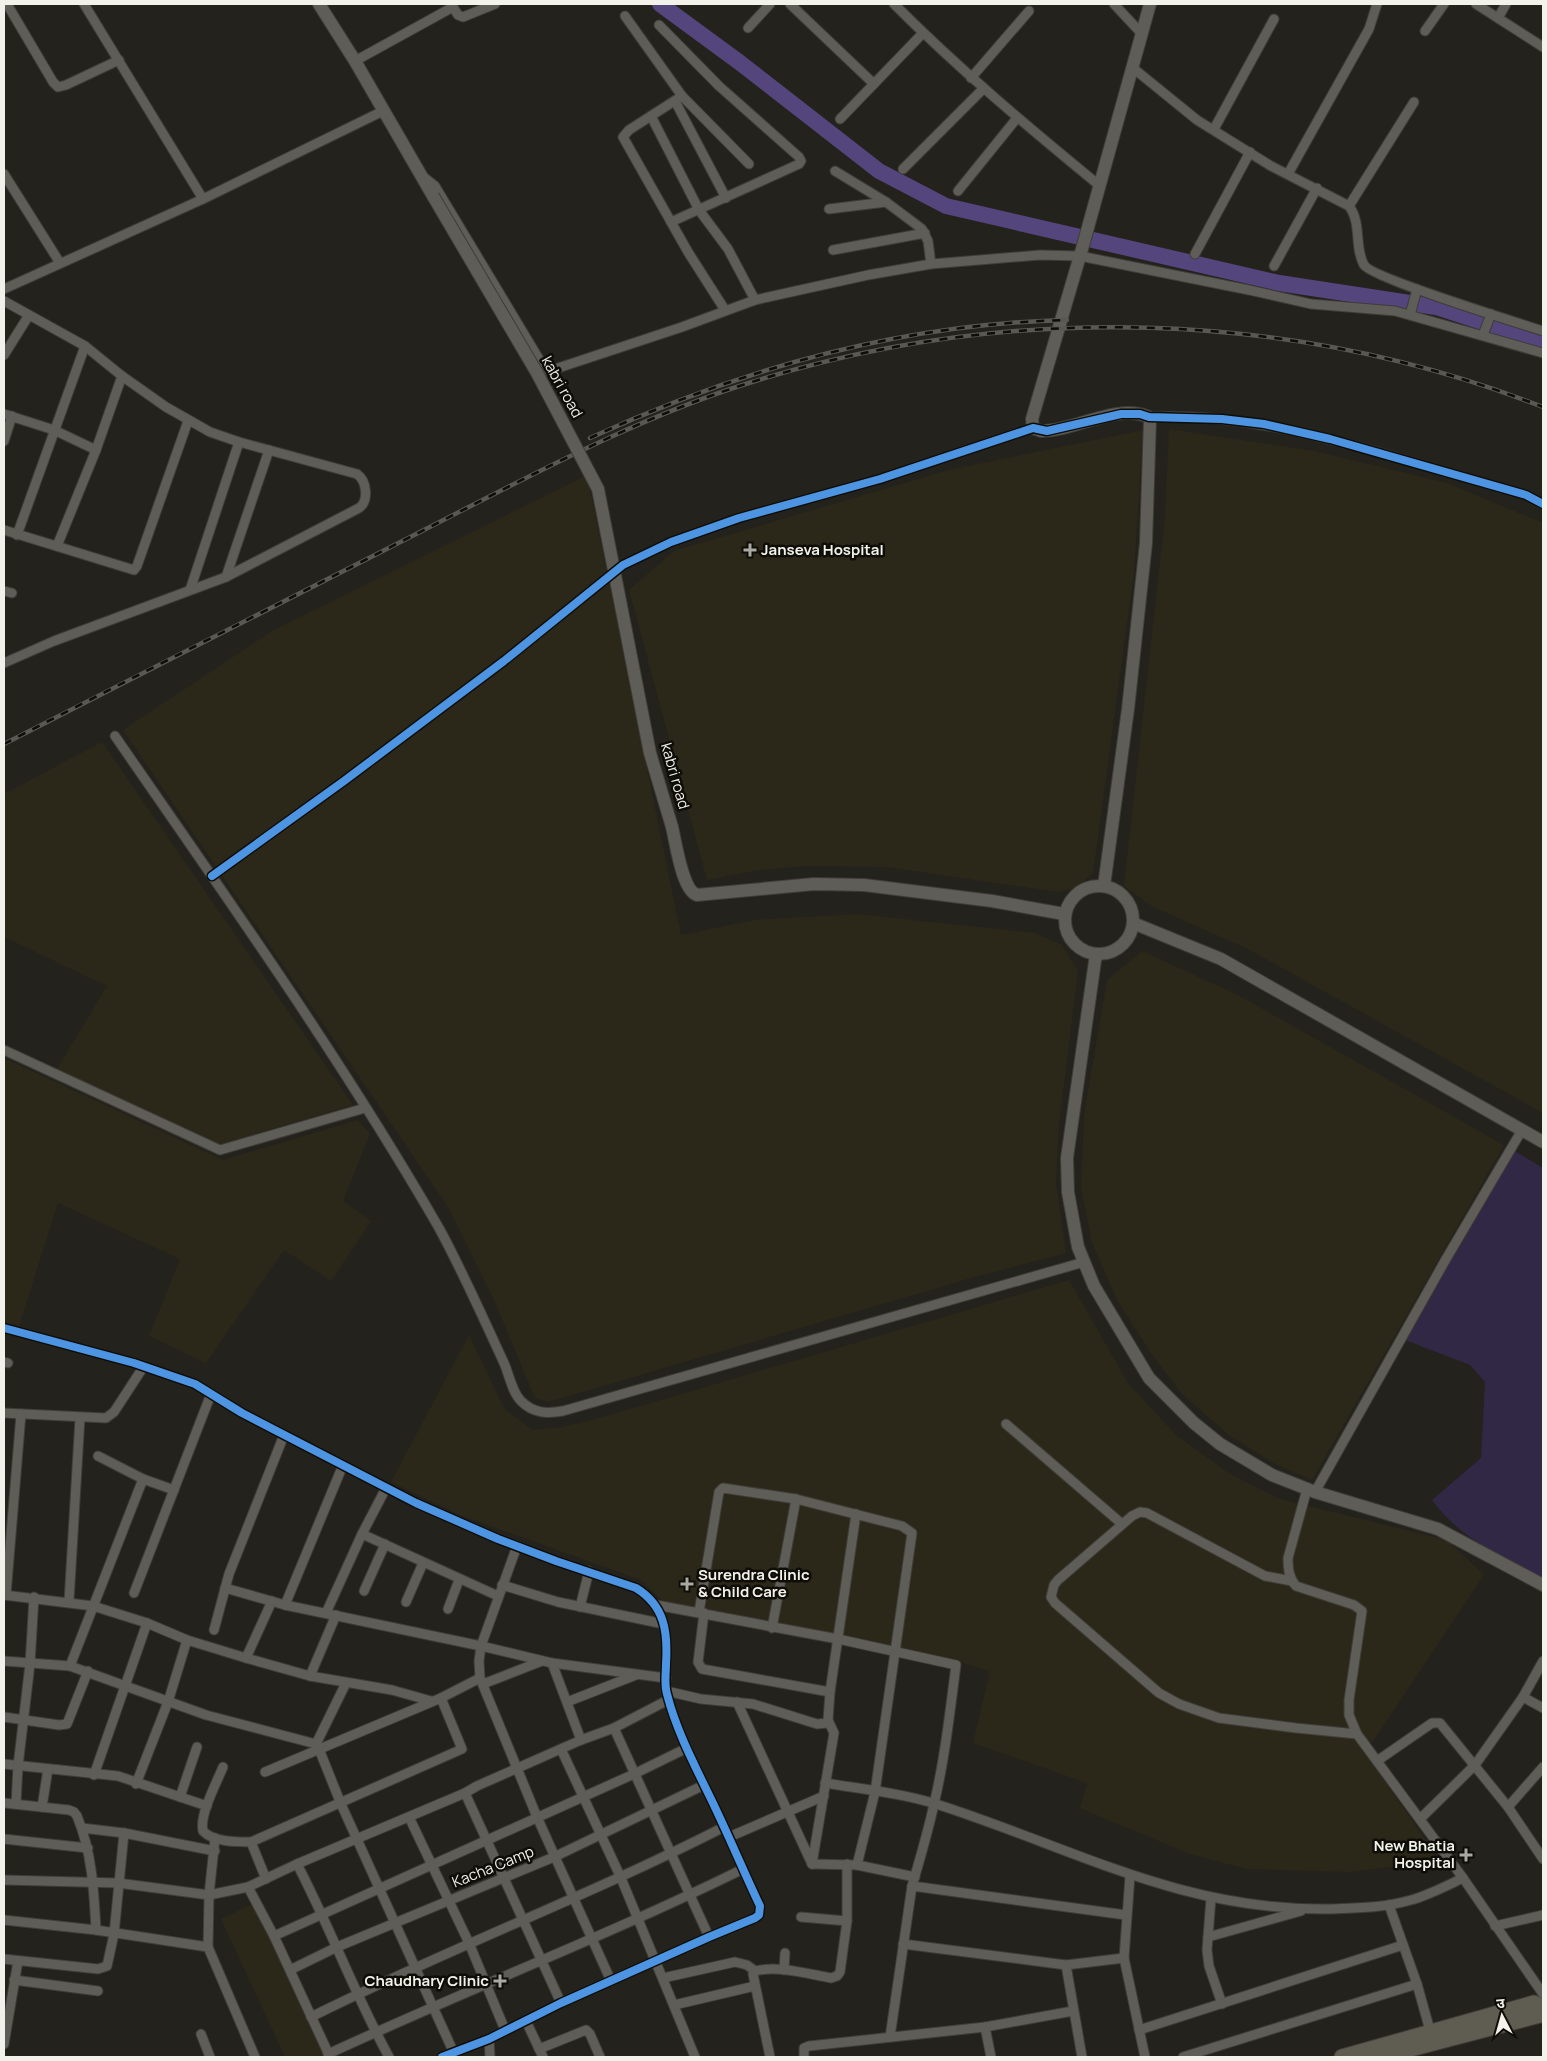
<svg xmlns="http://www.w3.org/2000/svg" width="1547" height="2061" font-family="Manrope,'Noto Sans Devanagari',sans-serif">
<style>
.built{fill:#2c2819}
.green{fill:#302845}
.lines{fill:none;stroke-linecap:round;stroke-linejoin:round}
.river{stroke:#54457c;stroke-width:16}
.street-casing{stroke:#3e3d38;stroke-width:11}
.secondary-casing{stroke:#3e3d38;stroke-width:14}
.primary-casing{stroke:#3e3d38;stroke-width:17}
.street{stroke:#5e5d58;stroke-width:9}
.secondary{stroke:#5e5d58;stroke-width:12}
.primary{stroke:#5f5d51;stroke-width:15}
.rail-casing{stroke:#595853;stroke-width:4.5}
.rail{stroke:#0e0d08;stroke-width:2.5;stroke-dasharray:8;stroke-linecap:butt}
.secondary-bridge-casing{stroke:#3e3d38;stroke-width:14;stroke-linecap:butt}
.secondary-bridge{stroke:#5e5d58;stroke-width:12}
.cycleway-casing{stroke:#0e0d08;stroke-width:11}
.cycleway{stroke:#4d94e3;stroke-width:8}
.poi-dot{fill:#aaa9a2;stroke:#0e0d08;stroke-width:2}
.labels{text-anchor:middle;stroke-width:5;stroke-linejoin:round;paint-order:stroke}
.street-label{font-size:15px;fill:#f2f1ea;stroke:#0e0d08}
.poi-label{font-size:15px;font-weight:bold;fill:#f2f1ea;stroke:#0e0d08;text-anchor:start}
</style>
<rect width="100%" height="100%" fill="#23221c"/>
<g class="built">
<polygon points="1169,429 1314,451 1447,483 1543,523 1543,1113 1248,949 1153,907 1124,886 1165,517"/>
<polygon points="1143,430 1134,573 1093,873 1076,888 1058,892 887,867 805,866 758,870 707,880 629,590 674,551 949,470"/>
<polygon points="587,475 681,935 755,920 857,914 1035,933 1062,945 1078,971 1059,1125 1056,1183 1066,1253 971,1278 548,1402 535,1398 494,1300 448,1207 123,730 272,631"/>
<polygon points="102,742 353,1105 220,1144 57,1069 107,986 4,937 4,794"/>
<polygon points="1142,951 1238,995 1504,1145 1312,1480 1273,1463 1229,1435 1181,1393 1151,1353 1117,1300 1092,1243 1081,1187 1084,1115 1107,980"/>
<polygon points="4,1058 223,1160 358,1120 370,1134 343,1201 371,1221 331,1281 284,1250 206,1363 149,1336 180,1259 58,1203 19,1326 4,1322"/>
<polygon points="1069,1280 1128,1383 1176,1435 1230,1474 1280,1499 1447,1540 1484,1575 1374,1740 1364,1751 1440,1861 1349,1872 1246,1869 1187,1853 1080,1808 1087,1783 973,1743 990,1671 935,1655 664,1602 641,1580 460,1515 391,1482 469,1335 504,1408 532,1430 562,1427 596,1419"/>
<polygon points="255,1903 326,2057 285,2057 221,1919"/>
</g>
<path class="green" d="M1513 1150 1543 1168V1579C1502 1557 1459 1538 1432 1500L1481 1458 1485 1382 1470 1365 1405 1340Z"/>
<g class="lines">
<polyline class="river" points="660,4 739,62 879,171 946,206 1279,283 1436,307 1543,342"/>
<g class="street-casing">
<g id="street">
<polyline points="7,4 53,82 58,87 66,85 119,60"/>
<polyline points="84,4 203,199"/>
<polyline points="451,4 458,15 463,17 495,4"/>
<polyline points="790,4 874,84"/>
<path d="M894 4C960 70 1028 127 1100 186"/>
<polyline points="1114,4 1142,34"/>
<polyline points="1476,4 1543,47"/>
<polyline points="625,16 682,96 749,164"/>
<polyline points="1498,18 1506,4"/>
<polyline points="659,25 719,86 799,157 801,161 799,164 671,222"/>
<polyline points="748,28 770,4"/>
<polyline points="1425,31 1444,4"/>
<polyline points="355,61 453,7"/>
<path d="M1133 68 1197 120 1271 166 1349 206C1362 223 1354 247 1364 265 1372 278 1519 323 1543 331"/>
<polyline points="971,78 1029,11"/>
<polyline points="682,96 629,130 623,137 688,252 725,310"/>
<polyline points="675,101 726,198"/>
<polyline points="651,116 699,210 728,249 755,300"/>
<polyline points="840,119 923,33"/>
<polyline points="1214,129 1274,19"/>
<polyline points="903,169 983,89"/>
<polyline points="835,171 886,202 922,229 928,241 931,264"/>
<polyline points="4,174 60,263"/>
<polyline points="1288,174 1369,29 1377,4"/>
<polyline points="425,178 435,186 545,369 549,371 682,327 755,300 868,275 931,264 1040,255 1080,256 1249,290 1311,304 1395,311 1543,353"/>
<polyline points="958,191 1017,118"/>
<polyline points="1349,206 1414,102"/>
<polyline points="829,209 886,202"/>
<polyline points="833,250 925,233"/>
<polyline points="1195,254 1250,152"/>
<polyline points="1274,266 1317,188"/>
<polyline points="4,289 203,199 383,111"/>
<path d="M4 301 85 346 122 376 166 407 210 432 239 442 357 474C367 481 369 501 359 508L226 577 54 641 4 663"/>
<polyline points="1410,315 1417,289"/>
<polyline points="1483,335 1491,314"/>
<polyline points="4,355 29,315"/>
<polyline points="4,414 54,430 96,450"/>
<path d="M1149 417C1231 413 1310 433 1388 455 1434 469 1480 482 1526 495L1543 504"/>
<polyline points="4,441 12,416"/>
<polyline points="4,530 134,570 137,566 188,421"/>
<polyline points="17,535 85,346"/>
<polyline points="57,546 96,450 122,376"/>
<polyline points="226,577 269,450"/>
<polyline points="190,590 239,442"/>
<polyline points="4,591 12,593"/>
<path d="M115 736C226 897 341 1058 439 1228 463 1272 483 1318 504 1363 509 1374 512 1392 521 1401 533 1413 546 1414 563 1411L1084 1262"/>
<polyline points="212,876 344,781 504,661 623,565 671,542 739,518 880,479 1033,428"/>
<polyline points="4,1050 220,1150 365,1108"/>
<path d="M4 1328 134 1363 195 1384 242 1413 416 1503 498 1539 556 1561 636 1588C665 1606 668 1632 666 1664 666 1674 664 1684 667 1694 676 1730 695 1766 711 1799 728 1834 743 1870 760 1906L759 1915 755 1918 709 1937 561 2003 489 2039 442 2057"/>
<polyline points="4,1362 8,1363"/>
<polyline points="4,1413 106,1418 114,1412 144,1366"/>
<polyline points="1006,1424 1122,1524"/>
<polyline points="98,1456 143,1479"/>
<path d="M1307 1489 1288 1558C1288 1569 1289 1578 1296 1586L1354 1605 1362 1611 1349 1700V1715L1357 1734 1463 1878 1543 1994"/>
<polyline points="1315,1492 1446,1259 1522,1130"/>
<polyline points="362,1534 498,1596"/>
<polyline points="517,1546 481,1646 479,1661 480,1678 537,1817 611,1981"/>
<polyline points="1292,1581 1265,1576 1147,1513 1140,1512 1132,1516 1058,1580 1054,1585 1051,1597 1055,1603 1159,1693 1179,1704 1219,1718 1296,1728 1357,1734"/>
<polyline points="502,1585 558,1602 664,1624"/>
<polyline points="225,1588 285,1605 481,1646 552,1663 666,1678"/>
<polyline points="364,1591 385,1544"/>
<polyline points="134,1593 211,1394"/>
<polyline points="4,1595 93,1606 147,1623 187,1640 246,1658 310,1676 392,1690 431,1701"/>
<polyline points="6,1595 21,1414"/>
<polyline points="69,1601 80,1418"/>
<polyline points="406,1602 423,1563"/>
<polyline points="285,1605 343,1465"/>
<path d="M656 1605 838 1639 956 1665C950 1711 945 1758 934 1804 928 1832 920 1859 912 1886"/>
<polyline points="580,1607 589,1571"/>
<polyline points="448,1609 459,1580"/>
<polyline points="699,1612 719,1492 723,1488 796,1499 902,1526 912,1533 875,1792 857,1865"/>
<polyline points="326,1613 362,1534 386,1488"/>
<polyline points="704,1613 698,1662 702,1669 830,1692"/>
<polyline points="772,1628 796,1499"/>
<polyline points="214,1630 229,1574 284,1435"/>
<polyline points="246,1658 272,1601"/>
<polyline points="4,1661 70,1666 206,1715 316,1744 319,1749 341,1804 453,2051"/>
<polyline points="552,1663 581,1740"/>
<polyline points="70,1666 143,1479 174,1490"/>
<polyline points="310,1676 336,1615"/>
<polyline points="483,1684 542,1661"/>
<polyline points="666,1691 701,1699 753,1704 817,1724 828,1723"/>
<polyline points="1523,1697 1543,1708"/>
<polyline points="567,1702 636,1675"/>
<polyline points="737,1702 812,1864"/>
<polyline points="4,1717 59,1725 67,1724 88,1671"/>
<polyline points="614,1728 709,1937"/>
<polyline points="316,1744 346,1683"/>
<polyline points="561,1749 621,1878 695,2057"/>
<polyline points="1377,1761 1432,1723 1440,1723 1508,1807 1543,1859"/>
<polyline points="4,1764 118,1776 207,1806"/>
<path d="M223 1767C217 1782 199 1815 203 1831 213 1842 236 1842 251 1842L462 1749 441 1698"/>
<polyline points="265,1772 441,1698 480,1678"/>
<polyline points="94,1775 147,1623"/>
<path d="M825 1783C861 1789 901 1793 936 1804 1071 1847 1181 1911 1328 1909 1356 1908 1383 1908 1411 1900 1429 1895 1446 1886 1463 1878"/>
<polyline points="136,1784 168,1702 187,1640"/>
<polyline points="465,1793 561,2003"/>
<polyline points="180,1797 197,1747"/>
<path d="M4 1803 69 1810 74 1812 77 1816C92 1852 94 1891 96 1930"/>
<polyline points="16,1804 18,1766 30,1664 34,1597"/>
<polyline points="42,1807 48,1769"/>
<polyline points="1508,1807 1543,1767"/>
<polyline points="409,1817 469,1943 505,2030"/>
<polyline points="1420,1819 1475,1765 1523,1697 1543,1661"/>
<polyline points="82,1828 124,1833 215,1851"/>
<polyline points="729,1837 824,1796"/>
<polyline points="215,1838 209,1895 208,1947 255,2057"/>
<polyline points="4,1839 88,1848"/>
<polyline points="251,1842 266,1879"/>
<path d="M297 1864C330 1927 355 1995 389 2057"/>
<polyline points="812,1864 834,1733 828,1720 830,1692 856,1514"/>
<polyline points="812,1864 857,1865 915,1877"/>
<polyline points="1130,1876 1124,1958 1145,2057"/>
<polyline points="4,1880 118,1883 209,1895 248,1887 297,1864 465,1793 477,1786 581,1740 614,1728 668,1700"/>
<polyline points="248,1887 274,1936 330,2057"/>
<polyline points="1211,1898 1207,1950 1209,1966 1222,2004"/>
<polyline points="1389,1905 1417,1984 1431,2034"/>
<polyline points="801,1917 847,1921"/>
<polyline points="4,1920 96,1930 208,1947"/>
<polyline points="1495,1926 1543,1915"/>
<polyline points="274,1936 634,1774 687,1748"/>
<polyline points="1208,1937 1301,1911"/>
<polyline points="903,1944 1066,1965 1124,1958"/>
<polyline points="4,1959 98,1969 107,1966 114,1934 124,1833"/>
<polyline points="1066,1965 1082,2057"/>
<polyline points="290,1970 337,1947 554,1857 704,1785"/>
<polyline points="784,1970 785,1953"/>
<polyline points="663,1978 735,1962 747,1965 755,1971"/>
<polyline points="14,1980 98,1991"/>
<polyline points="674,2005 755,1986"/>
<path d="M311 2017C447 1949 589 1896 724 1827"/>
<polyline points="526,2021 543,2057"/>
<polyline points="985,2027 991,2057"/>
<polyline points="1139,2030 1403,1945"/>
<polyline points="201,2034 210,2057"/>
<polyline points="890,2037 912,1886 1126,1915"/>
<polyline points="489,2039 490,2057"/>
<polyline points="4,2044 18,1961"/>
<polyline points="539,2049 586,2030 590,2034 600,2057"/>
<path d="M328 2054C466 1990 607 1936 743 1869"/>
<path d="M770 2057 753 1974 755 1971C779 1965 808 1974 831 1978L837 1976 840 1972 847 1921V1864"/>
<polyline points="804,2057 804,2048 809,2046 985,2027 1073,2011"/>
<polyline points="1183,2057 1417,1984"/>
</g>
</g>
<g class="secondary-casing">
<g id="secondary">
<polyline points="319,4 355,61 433,196"/>
<path d="M672 827C676 843 682 890 697 895L814 884 864 885 992 901 1064 914"/>
<path d="M1104 886 1128 709 1146 543 1150 419 1149 417C1115 403 1076 431 1041 431L1033 428 1032 419 1082 249 1150 4"/>
<circle cx="1099" cy="920" r="34"/>
<polyline points="1133,923 1221,959 1543,1142"/>
<polyline points="1096,954 1067,1158 1068,1192 1078,1247 1094,1286 1149,1378 1194,1423 1220,1444 1272,1475 1315,1492 1438,1529 1543,1585"/>
</g>
</g>
<g class="primary-casing">
<g id="primary">
<polyline points="1342,2057 1534,2003 1543,2007"/>
<polyline points="1380,2057 1540,2015 1542,2007"/>
</g>
</g>
<use href="#street" class="street"/>
<use href="#secondary" class="secondary"/>
<use href="#primary" class="primary"/>
<g class="rail-casing">
<g id="rail">
<path d="M590 438C740 369 901 324 1067 320"/>
<path d="M4 744C143 672 283 602 422 531 530 476 636 418 752 382 1010 302 1291 309 1543 407"/>
</g>
</g>
<use href="#rail" class="rail"/>
<g class="secondary-bridge-casing">
<polyline id="secondary-bridge" points="433,196 537,373 598,489 650,753 672,827"/>
</g>
<use href="#secondary-bridge" class="secondary-bridge"/>
<g class="cycleway-casing">
<g id="cycleway">
<polyline points="212,876 344,781 504,661 623,565 671,542 739,518 880,479 1033,428 1047,431 1121,414 1140,414 1149,417 1222,419 1264,424 1330,439 1526,495 1543,504"/>
<path d="M4 1328 134 1363 195 1384 242 1413 416 1503 498 1539 556 1561 636 1588C665 1606 668 1632 666 1664 666 1674 664 1684 667 1694 676 1730 695 1766 711 1799 728 1834 743 1870 760 1906L759 1915 755 1918 709 1937 561 2003 489 2039 442 2057"/>
</g>
</g>
<use href="#cycleway" class="cycleway"/>
</g>
<g class="poi-dot">
<path d="M747.5 542.5h5v5h5v5h-5v5h-5v-5h-5v-5h5z"/>
<path d="M684.5 1576.5h5v5h5v5h-5v5h-5v-5h-5v-5h5z"/>
<path d="M1463.5 1847.5h5v5h5v5h-5v5h-5v-5h-5v-5h5z"/>
<path d="M497.5 1973.5h5v5h5v5h-5v5h-5v-5h-5v-5h5z"/>
</g>
<g class="labels">
<g class="street-label">
<text transform="translate(562 387) rotate(61)" y="5">kabri road</text>
<text transform="translate(675 776) rotate(74)" y="5">kabri road</text>
<text transform="translate(493 1867) rotate(-22)" y="5">Kacha Camp</text>
</g>
<g class="poi-label">
<text x="761" y="555">Janseva Hospital</text>
<text x="698" y="1580">Surendra Clinic<tspan x="698" dy="17">&amp; Child Care</tspan></text>
<text x="1455" y="1851" text-anchor="end">New Bhatia<tspan x="1455" dy="17">Hospital</tspan></text>
<text x="489" y="1986" text-anchor="end">Chaudhary Clinic</text>
</g>
</g>
<rect width="1547" height="2061" fill="none" stroke="#f2f1ea" stroke-width="10"/>
<g transform="translate(1502 2016) rotate(354)" stroke="#0e0d08" stroke-width="4" paint-order="stroke">
<path d="M0-4L9 19L0 12L-9 19Z" fill="#f2f1ea"/>
<text y="-8" font-size="14" font-weight="bold" text-anchor="middle" fill="#f2f1ea">उ</text>
</g>
</svg>
